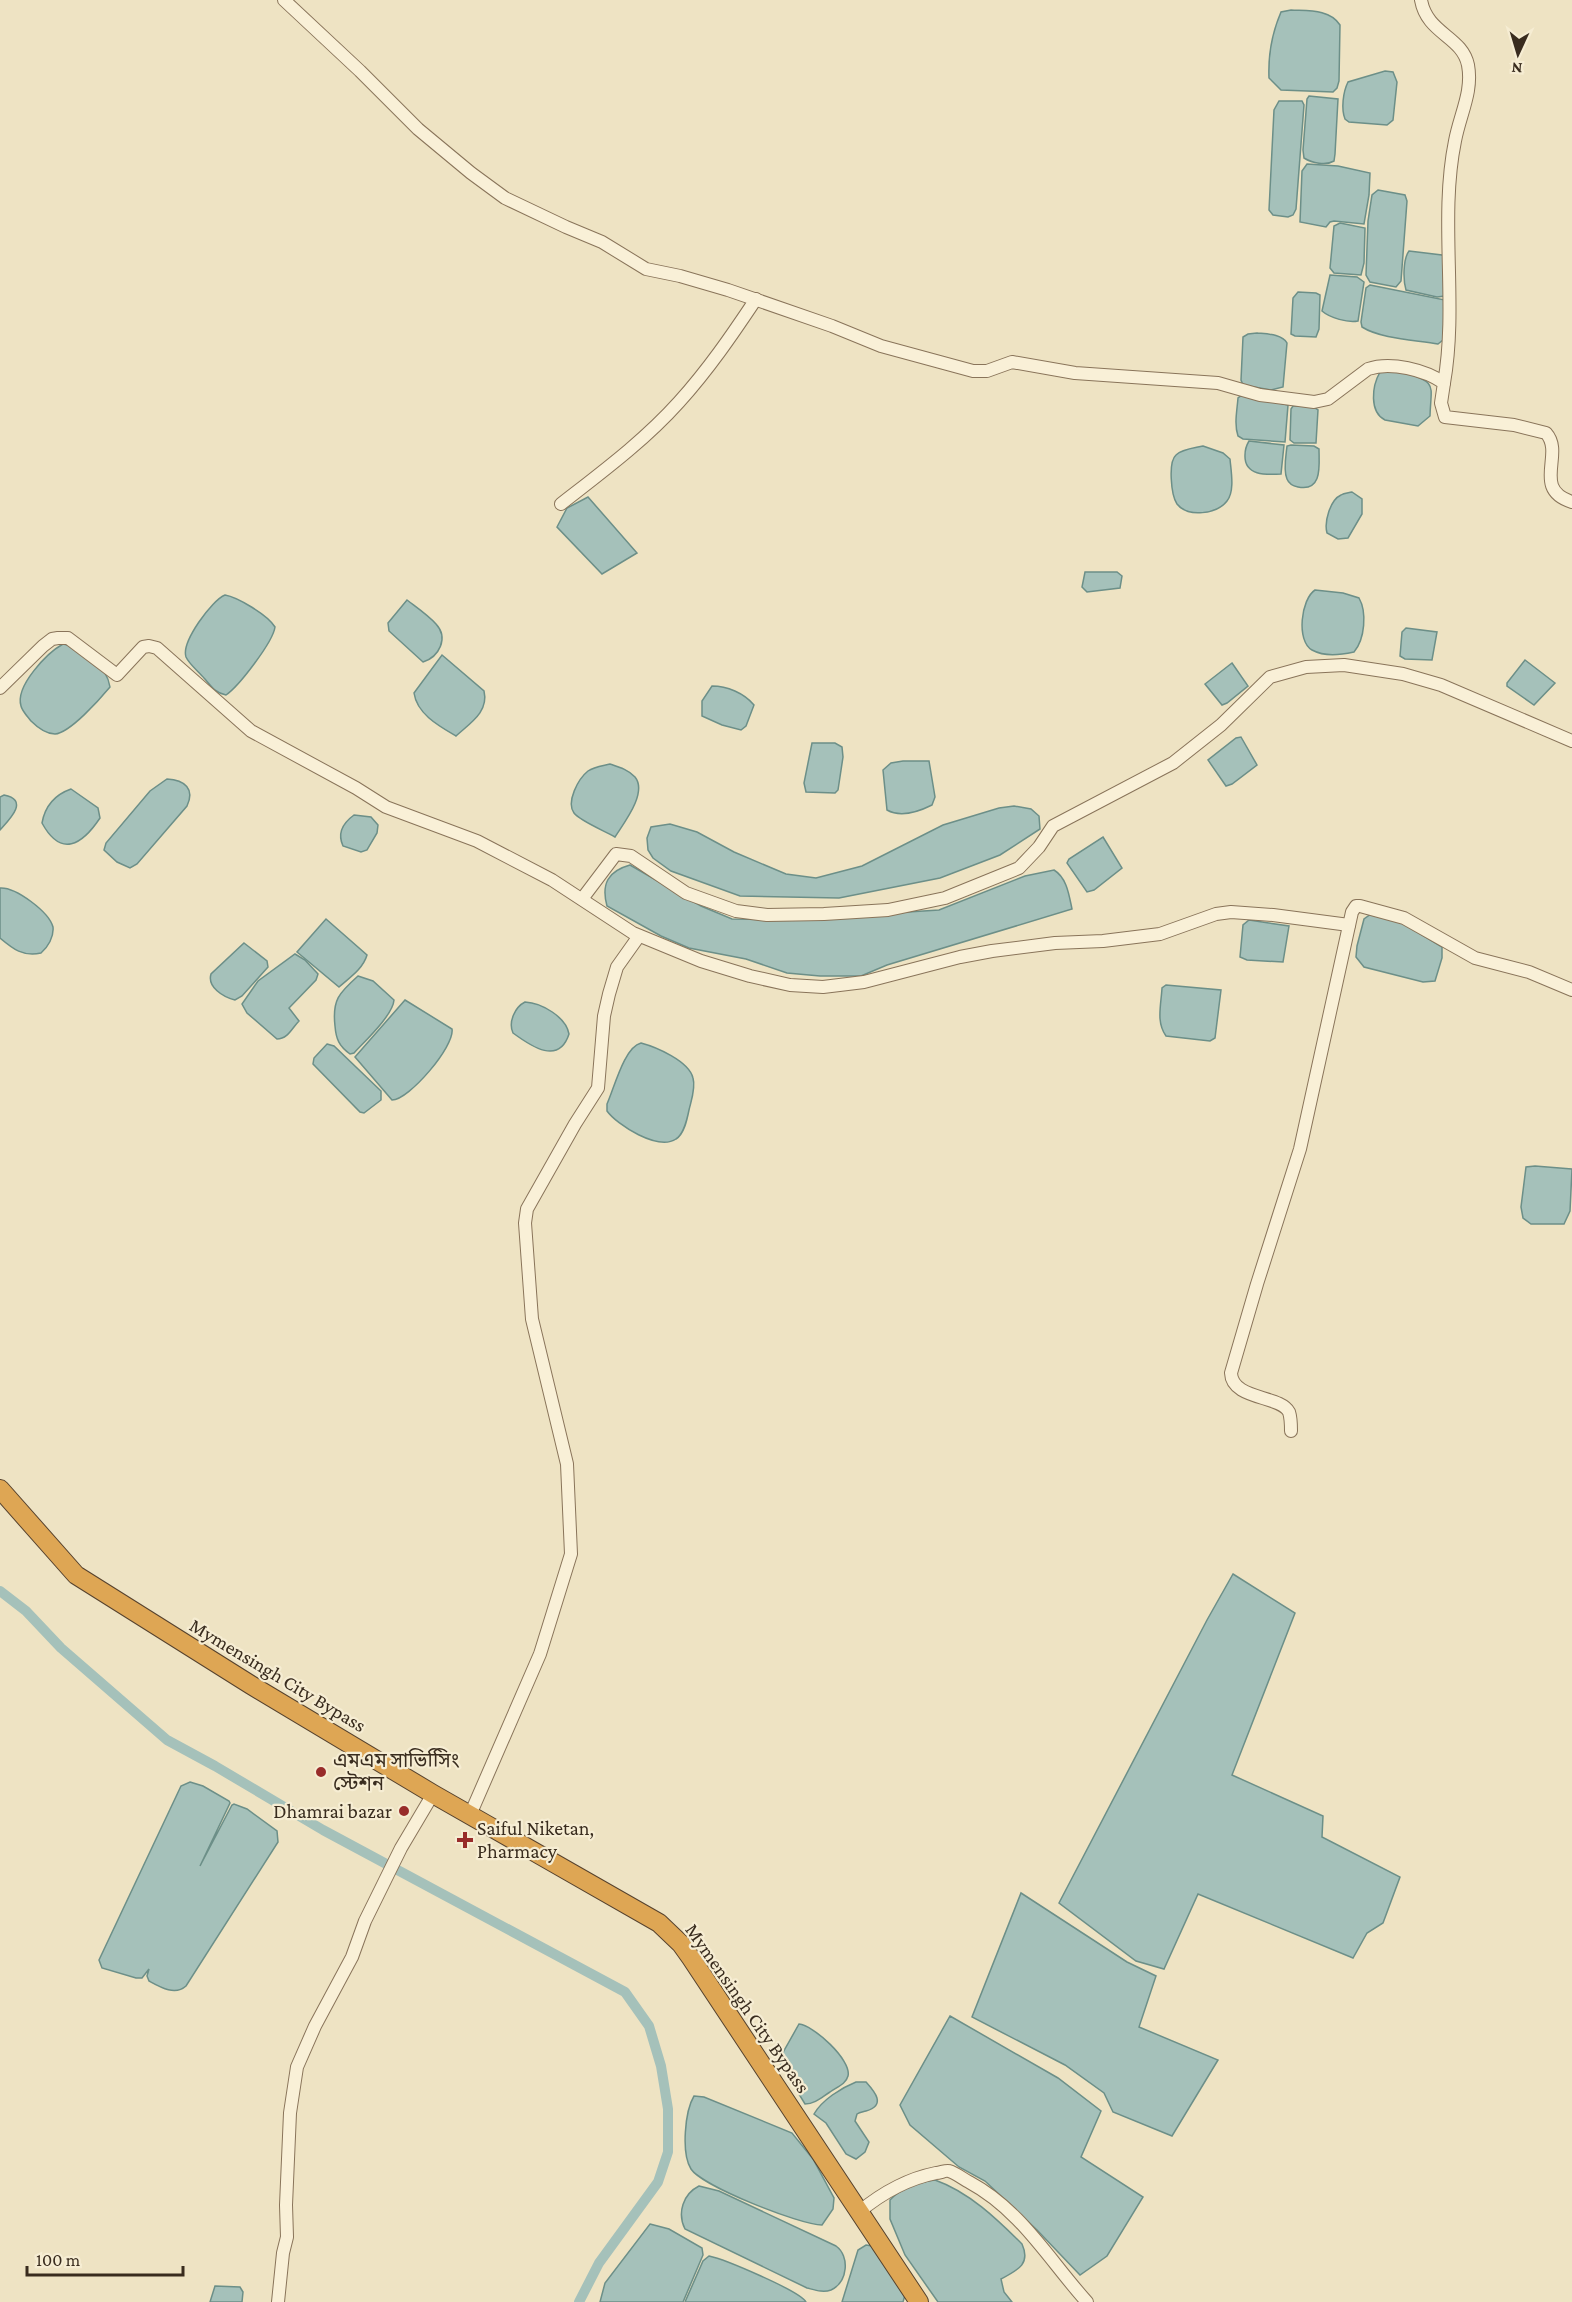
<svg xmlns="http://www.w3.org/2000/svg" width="1572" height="2302" font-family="'Crimson Pro','Noto Sans Bengali',serif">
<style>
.water{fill:#a5c1ba;stroke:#6c8f88;stroke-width:1.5}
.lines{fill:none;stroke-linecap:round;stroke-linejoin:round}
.canal{stroke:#a5c1ba;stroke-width:10}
.minor-casing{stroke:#89745a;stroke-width:14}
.highway-casing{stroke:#56422e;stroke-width:20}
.minor{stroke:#f9f0d7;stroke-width:12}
.highway{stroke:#dea654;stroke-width:18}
.poi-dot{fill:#982c2a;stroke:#f6edd3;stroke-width:2}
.labels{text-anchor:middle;stroke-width:4.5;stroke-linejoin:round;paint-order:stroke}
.street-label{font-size:20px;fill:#392c1e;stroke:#f6edd3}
.poi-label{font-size:20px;fill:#392c1e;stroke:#f6edd3;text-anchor:start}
</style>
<rect width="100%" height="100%" fill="#eee3c3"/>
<g class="water">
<path d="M1291 10C1308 11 1330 9 1340 25L1339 81 1337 88 1333 92 1281 90 1269 78C1268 55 1272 33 1281 12Z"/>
<path d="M1385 71 1393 72 1397 82 1393 120 1387 125 1349 122 1345 119C1341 109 1343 92 1348 82Z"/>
<path d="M1309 96 1338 99 1335 154 1334 161C1326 166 1312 163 1304 158L1303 150 1307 99Z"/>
<polygon points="1279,101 1302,101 1304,105 1296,209 1293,215 1288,217 1273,215 1269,210 1274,110"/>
<polygon points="1307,164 1338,166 1370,173 1369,195 1364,224 1334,221 1330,222 1326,227 1300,222 1302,171"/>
<polygon points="1378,190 1405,195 1407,201 1401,281 1396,287 1370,282 1366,275 1368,221 1372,195"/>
<polygon points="1340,223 1365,228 1364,263 1361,275 1334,273 1330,268 1334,226"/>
<path d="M1409 251 1442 255 1445 258V296L1437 297 1406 290C1403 280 1403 259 1409 251Z"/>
<path d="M1330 275 1357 277 1364 282 1358 321C1348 323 1330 318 1322 311Z"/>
<path d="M1370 285 1445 300 1443 340 1438 344C1416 340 1381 339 1362 327L1361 322 1366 288Z"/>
<polygon points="1298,292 1316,293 1320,295 1319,329 1316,337 1295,336 1291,334 1293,298"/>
<path d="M1257 333C1267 334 1282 334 1287 343L1283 387 1271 390 1243 385 1241 380 1243 337 1248 334Z"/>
<path d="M1403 371C1438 384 1431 383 1430 416L1418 426 1385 420C1369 412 1372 386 1380 372Z"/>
<path d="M1242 395 1288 405 1285 442 1243 439 1238 436C1234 424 1237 411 1238 398Z"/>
<polygon points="1293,406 1312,406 1318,410 1316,443 1294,443 1290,440 1291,409"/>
<path d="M1249 441 1284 445 1281 474C1266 475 1244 476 1245 455 1245 449 1246 446 1249 441Z"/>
<path d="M1291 445 1314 446 1319 449C1319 465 1323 492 1298 487 1293 486 1289 484 1287 479 1283 470 1286 456 1287 446Z"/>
<path d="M1203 446 1223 453 1230 459C1231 471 1235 491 1227 501 1217 514 1188 518 1177 504 1171 495 1168 462 1176 455 1182 449 1195 448 1203 446Z"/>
<path d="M1352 492 1362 499V514L1348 538 1338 539 1327 533C1324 522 1330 500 1341 495 1344 493 1348 493 1352 492Z"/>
<polygon points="588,497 637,553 602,574 557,527 567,508"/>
<polygon points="1085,572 1117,572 1122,576 1120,588 1087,592 1082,587"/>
<path d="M1315 590 1343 593 1359 598C1367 612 1365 639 1354 652 1340 655 1325 657 1312 650 1296 641 1301 599 1315 590Z"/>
<path d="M225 595C237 597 268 615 275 627 273 642 239 686 226 695 215 693 211 686 204 678 199 672 189 664 186 657 181 642 212 600 225 595Z"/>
<path d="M407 600C416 607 428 615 436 624 449 638 439 657 423 662L389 631 388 623Z"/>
<polygon points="1406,628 1437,632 1432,660 1405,659 1400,656 1402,632"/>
<path d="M63 644C82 647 107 666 110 687 100 699 70 733 55 734 45 734 37 727 31 721 28 717 22 711 21 706 15 686 47 653 63 644Z"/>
<path d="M442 655 484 691C489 712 470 723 456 736 439 726 417 714 414 693Z"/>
<polygon points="1525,660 1555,683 1534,705 1507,686 1507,683"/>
<polygon points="1232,663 1248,686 1227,703 1222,705 1205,684"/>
<path d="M712 686C727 686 744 693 754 705L746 726 741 730 722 725 702 716V701Z"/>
<polygon points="1241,737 1257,765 1232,784 1226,786 1208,760 1236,738"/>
<polygon points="812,743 835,743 842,747 843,757 838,790 835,793 806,792 804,783"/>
<path d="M903 761H929L935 797 932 805C918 812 901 818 887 810L883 770 891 763Z"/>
<path d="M610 764C619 767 629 770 635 777 648 793 623 824 615 837 605 831 580 821 574 813 566 802 578 779 588 771 594 767 602 766 610 764Z"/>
<path d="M167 779C185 780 195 789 187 806L137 864 130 868 117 862 104 850 106 843 150 791Z"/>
<path d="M71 789 98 808 100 818C82 845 61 858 42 823 45 806 54 795 71 789Z"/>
<path d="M4 795C30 800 9 820 0 830V797Z"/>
<polygon points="1014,806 1031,809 1039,816 1040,829 1000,855 940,878 839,898 740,896 671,871 653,858 648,850 647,838 651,827 670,824 697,832 734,852 786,874 816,878 862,866 943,825 999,808"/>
<path d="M354 815 371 817 378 825 377 833 367 850 361 852 343 846C337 833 343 823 354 815Z"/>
<polygon points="1103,837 1122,868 1094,890 1087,892 1067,863 1069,859"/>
<path d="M630 865 701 906 732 919 784 920 939 910 1025 876 1054 870C1067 878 1069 895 1072 909L887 965 861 976H820L787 973 746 959 689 948 661 936 607 906C601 884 608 871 630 865Z"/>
<path d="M0 888C16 887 49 912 53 927 54 937 48 947 41 953 23 957 13 949 0 938Z"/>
<polygon points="1371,914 1401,922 1442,947 1442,958 1435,981 1423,982 1364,967 1356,957 1357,946 1364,919"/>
<path d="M326 919 367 955C363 969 349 978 339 987L297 952Z"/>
<polygon points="1249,920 1289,926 1283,962 1247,960 1240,957 1243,925"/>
<path d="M244 943 267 961 268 967 242 996 235 1000C223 997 207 987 211 974Z"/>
<path d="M295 954 305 960 318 974 316 980 289 1008 299 1021C292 1028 288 1039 277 1039L247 1013 242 1004 258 981Z"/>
<path d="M358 976 373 981 394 1000C393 1015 365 1041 354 1053L350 1054C339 1046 336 1039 335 1026 332 1000 339 993 358 976Z"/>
<path d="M1166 985 1221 990 1215 1038 1210 1041 1166 1036C1156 1022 1161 1006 1162 988Z"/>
<path d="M405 1000 452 1029C455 1046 409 1100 392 1100L355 1057Z"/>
<path d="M525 1002C542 1003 566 1017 569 1034 559 1065 532 1047 513 1033 508 1022 515 1007 525 1002Z"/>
<path d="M641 1043C656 1047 689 1061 693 1078 696 1088 691 1101 689 1110 687 1120 684 1134 676 1139 658 1151 617 1125 607 1111V1104C614 1089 624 1047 641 1043Z"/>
<polygon points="327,1044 334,1046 381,1091 381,1100 364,1113 360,1112 313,1064 314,1058"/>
<polygon points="1535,1166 1572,1169 1570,1211 1564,1224 1531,1224 1523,1218 1521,1207 1526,1167"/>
<polygon points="1233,1574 1295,1613 1232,1775 1323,1816 1322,1837 1400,1877 1383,1923 1367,1933 1353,1958 1198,1894 1164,1969 1136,1961 1059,1903 1207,1620"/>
<path d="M190 1782 203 1786 229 1801 230 1803 200 1866 232 1805 234 1804 247 1809 277 1831 278 1842 186 1986C175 1996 160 1987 149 1981L147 1976 149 1969 142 1978H136L102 1968 99 1960 181 1786Z"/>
<polygon points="1021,1893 1127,1962 1156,1976 1139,2027 1218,2060 1172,2136 1113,2112 1104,2093 1065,2065 972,2017"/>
<polygon points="950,2016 1058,2078 1101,2111 1081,2157 1143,2197 1107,2256 1080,2275 1037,2230 985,2181 959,2167 910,2125 900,2105"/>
<path d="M799 2024C813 2025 852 2060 848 2076 846 2084 837 2087 830 2092 822 2097 815 2104 805 2104L780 2063 781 2056Z"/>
<path d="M856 2082H866C874 2091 887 2105 866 2111 863 2112 860 2112 857 2114L855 2121 869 2142 865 2152 856 2159 846 2154 826 2123 814 2114C822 2100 841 2088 856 2082Z"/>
<path d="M694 2096 704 2097 792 2133 813 2159 834 2198 833 2209 822 2225C800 2225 702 2186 691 2169 681 2153 685 2111 694 2096Z"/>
<path d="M935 2180C969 2192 997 2219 1022 2244 1031 2264 1018 2270 1001 2279L1004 2292 1012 2302H938L905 2255 890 2219V2200C902 2187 918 2182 935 2180Z"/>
<path d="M699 2186 719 2191 836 2246C850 2256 848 2282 831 2290 823 2293 815 2290 807 2288L685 2229C677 2213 683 2194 699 2186Z"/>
<polygon points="650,2224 669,2229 702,2248 703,2255 683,2302 600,2302 605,2283"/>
<polygon points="866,2245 872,2246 905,2295 903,2302 842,2302 858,2250"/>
<path d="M709 2256C724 2259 800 2291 806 2302H685L703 2261Z"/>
<polygon points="215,2286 240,2287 243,2292 242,2302 210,2302"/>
</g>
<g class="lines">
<polyline class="canal" points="0,1591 26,1611 61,1648 167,1740 215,1766 323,1830 625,1992 649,2026 661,2066 668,2109 668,2152 658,2182 599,2263 579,2302"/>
<g class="minor-casing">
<g id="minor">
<path d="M284 0 360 71 418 129 471 173 505 198 566 227 602 242 646 269 680 276 728 290 832 326 881 346 973 371H987L1012 362 1075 373 1218 383 1260 395 1314 402 1328 399 1368 369C1391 361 1425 370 1444 383L1441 403 1445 417 1514 425 1546 433C1565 454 1531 489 1572 502"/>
<path d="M1421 0C1427 34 1462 36 1468 65 1473 92 1460 114 1455 141 1439 219 1458 304 1444 383"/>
<path d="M561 504C602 472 644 441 679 402 708 370 732 335 756 299"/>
<polyline points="0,688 43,646 52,639 58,638 68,638 117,675 143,647 149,646 157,648 251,731 356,788 386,807 477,841 552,880 633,933 701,961 750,976 790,985 823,987 864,982 960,957 992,951 1055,943 1103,941 1160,934 1216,914 1231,912 1273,915 1349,925"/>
<polyline points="582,899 616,854 631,856 686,893 736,911 767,915 824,914 888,910 945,898 1019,868 1039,847 1053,826 1173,763 1221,725 1270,677 1306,667 1344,665 1403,674 1441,685 1572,741"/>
<path d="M1291 1431C1291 1425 1291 1418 1289 1412 1280 1395 1232 1400 1231 1373L1257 1284 1300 1149 1352 912 1356 906H1360L1404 918 1475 958 1529 972 1572 990"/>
<polyline points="470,1815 540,1654 571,1554 567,1464 532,1319 525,1223 527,1209 575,1124 598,1088 604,1016 609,994 617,967 639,936"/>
<path d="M859 2212C882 2193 906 2179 936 2173 940 2173 946 2170 949 2171 956 2173 963 2179 969 2182 1021 2210 1049 2260 1087 2302"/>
<polyline points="278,2302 283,2253 287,2237 286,2205 290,2113 297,2067 315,2026 352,1957 365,1921 401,1848 433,1794"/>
</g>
</g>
<g class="highway-casing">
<polyline id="highway" points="0,1489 76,1575 251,1685 433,1794 659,1923 681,1944 691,1958 919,2302"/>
</g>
<use href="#minor" class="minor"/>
<use href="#highway" class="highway"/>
</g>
<g class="poi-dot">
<circle cx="321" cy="1772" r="6"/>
<circle cx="404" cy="1811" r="6"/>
<path d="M462 1831h6v6h6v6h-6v6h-6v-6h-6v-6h6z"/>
</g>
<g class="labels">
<g class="street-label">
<text transform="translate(278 1675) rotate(31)" y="7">Mymensingh City Bypass</text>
<text transform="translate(748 2008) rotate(55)" y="7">Mymensingh City Bypass</text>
</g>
<g class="poi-label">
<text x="333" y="1767">এমএম সাভ‌িসি‌িং<tspan x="333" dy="23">স্ট‌েশন</tspan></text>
<text x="392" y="1818" text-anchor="end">Dhamrai bazar</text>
<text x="477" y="1835">Saiful Niketan,<tspan x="477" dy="23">Pharmacy</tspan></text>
</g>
</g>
<g transform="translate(1518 54) rotate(184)" stroke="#f6edd3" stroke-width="4.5" paint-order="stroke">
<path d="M0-4.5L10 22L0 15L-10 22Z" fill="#392c1e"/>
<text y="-9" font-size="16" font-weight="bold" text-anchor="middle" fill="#392c1e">N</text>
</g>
<path d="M27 2266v9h156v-9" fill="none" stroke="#392c1e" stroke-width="3"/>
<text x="36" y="2266" font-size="18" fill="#392c1e" stroke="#f6edd3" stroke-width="4.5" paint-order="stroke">100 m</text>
</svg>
